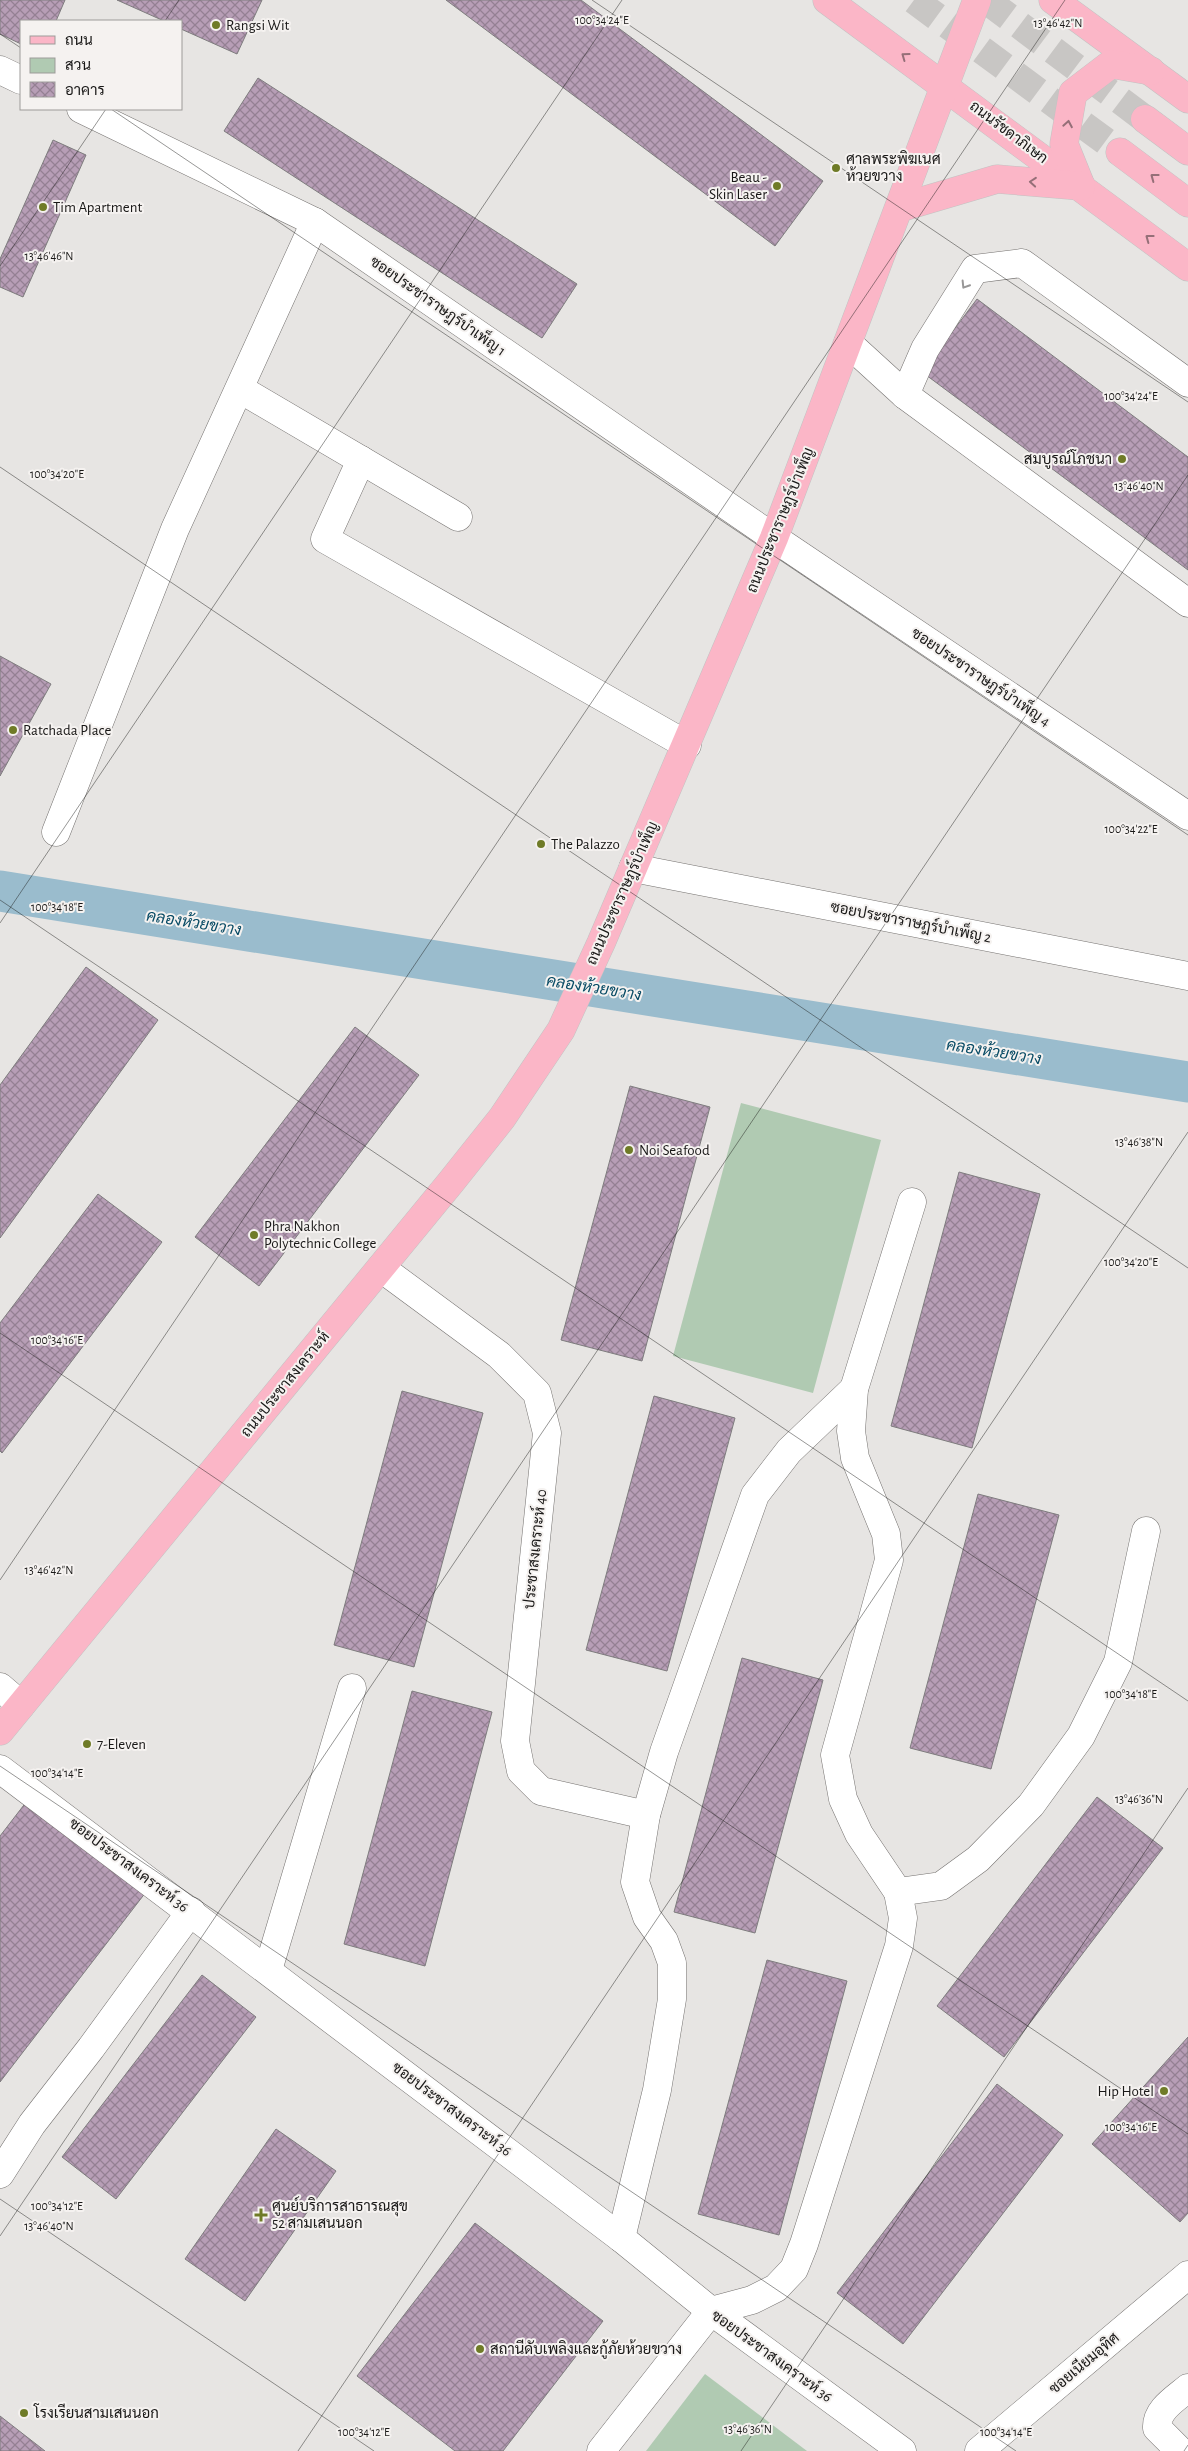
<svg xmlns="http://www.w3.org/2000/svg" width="1188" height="2451" font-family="'Alegreya Sans',Sarabun,sans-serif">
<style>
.park{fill:#b0cab2}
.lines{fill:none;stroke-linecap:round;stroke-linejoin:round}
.canal{stroke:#9abccd;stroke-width:41}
.building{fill:url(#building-cross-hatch);stroke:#7e7c7e}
.major-tunnel{stroke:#c8c6c4;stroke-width:28;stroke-dasharray:28 14;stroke-linecap:butt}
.minor-casing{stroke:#757270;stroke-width:29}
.major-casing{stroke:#c3c3c3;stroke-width:29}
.minor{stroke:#fff;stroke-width:28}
.major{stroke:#fbb6c7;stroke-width:28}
.oneway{stroke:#956f78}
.oneway2{stroke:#989797}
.ticks{fill:none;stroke:#191817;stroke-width:1;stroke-opacity:0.45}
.poi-dot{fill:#6f7b27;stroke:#f5f2f0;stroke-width:2}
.labels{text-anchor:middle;stroke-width:4;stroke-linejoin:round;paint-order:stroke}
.poi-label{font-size:15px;fill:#191817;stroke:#f5f2f0;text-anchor:start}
.street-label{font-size:15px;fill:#191817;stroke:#f5f2f0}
.water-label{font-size:16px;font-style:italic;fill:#084b65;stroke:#f5f2f0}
.ticks-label{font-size:12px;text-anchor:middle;fill:#191817;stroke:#f5f2f0;stroke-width:4;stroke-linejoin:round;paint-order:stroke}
</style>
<defs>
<pattern id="building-cross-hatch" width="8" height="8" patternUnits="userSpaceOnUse" patternTransform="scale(1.25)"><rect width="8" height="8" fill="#b79eb6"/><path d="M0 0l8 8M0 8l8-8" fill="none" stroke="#948093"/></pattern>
</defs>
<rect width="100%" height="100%" fill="#e7e5e3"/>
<g class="park">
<polygon points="741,1103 881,1140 813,1393 673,1356"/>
<polygon points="705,2374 807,2451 646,2451"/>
</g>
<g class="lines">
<polyline class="canal" points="0,891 1188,1082"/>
</g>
<g class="building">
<polygon points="0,0 65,0 56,21 21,21 21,44 0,34"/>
<polygon points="117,0 262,0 237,54 181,29 181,21 164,21"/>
<polygon points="446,0 581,0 823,181 775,246"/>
<polygon points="258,78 577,284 542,338 224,131"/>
<polygon points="53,140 86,155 23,297 0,287 0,259"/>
<polygon points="977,299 1188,457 1188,570 922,372"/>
<polygon points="0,656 51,684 0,776"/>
<polygon points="86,967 158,1020 0,1238 0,1085"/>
<polygon points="355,1027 419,1075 259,1286 195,1237"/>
<polygon points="630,1086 710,1107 642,1361 561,1340"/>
<polygon points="959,1172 1040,1194 972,1448 891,1426"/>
<polygon points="98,1194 162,1242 2,1453 0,1451 0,1323"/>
<polygon points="402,1391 483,1413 414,1667 334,1645"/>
<polygon points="654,1396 735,1418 667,1671 586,1650"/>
<polygon points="978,1494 1059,1515 991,1769 910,1748"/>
<polygon points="742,1658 823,1680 755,1933 674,1912"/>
<polygon points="412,1691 492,1712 425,1966 344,1944"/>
<polygon points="1097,1797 1163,1848 1004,2057 937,2006"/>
<polygon points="27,1801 146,1892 0,2082 0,1836"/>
<polygon points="767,1960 847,1981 779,2235 698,2214"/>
<polygon points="202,1975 256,2017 116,2199 62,2157"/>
<polygon points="1188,2037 1188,2213 1180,2222 1092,2144"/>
<polygon points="997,2084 1063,2135 903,2344 837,2293"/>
<polygon points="276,2129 336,2171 245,2301 185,2259"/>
<polygon points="475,2223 603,2321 503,2451 455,2451 357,2376"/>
<polygon points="0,2416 45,2451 0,2451"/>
</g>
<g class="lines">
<g class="major-tunnel">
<polyline points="914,0 1120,152"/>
<polyline points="986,0 1145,119"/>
</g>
<g class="minor-casing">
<g id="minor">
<polyline points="0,70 21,80"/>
<polyline points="81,109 315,222 774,538 1188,816"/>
<polyline points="848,343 905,395 1188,603"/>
<polyline points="240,389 458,517"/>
<polyline points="905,395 925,349 975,269 1022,263 1188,383"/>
<polyline points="361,460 325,539 687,745"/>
<polyline points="56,832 175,529 315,222"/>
<polyline points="633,868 1188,976"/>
<polyline points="381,1268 499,1355 537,1393 547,1433 515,1741 521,1771 541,1791 646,1815"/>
<polyline points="0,1687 21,1705"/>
<polyline points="0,1769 621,2238 711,2311 902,2451"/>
<polyline points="898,1892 941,1886 978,1859 1031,1805 1081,1736 1118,1662 1146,1531"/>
<polyline points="268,1970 352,1688"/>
<polyline points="0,2174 32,2124 91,2048 191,1911"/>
<polyline points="621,2238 657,2090 672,1999 672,1963 664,1941 647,1917 635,1882 646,1815 664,1752 755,1495 789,1451 854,1389"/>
<polyline points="601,2451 711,2311 752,2300 776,2288 794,2269 804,2244 899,1946 903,1918 898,1892 859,1834 843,1799 835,1755 889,1560 886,1534 855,1458 851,1431 854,1389 912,1202"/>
<polyline points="979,2451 1188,2275"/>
<path d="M1180 2451 1157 2428C1156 2410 1175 2399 1188 2388"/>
</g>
</g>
<g class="major-casing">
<g id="major">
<polyline points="827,0 1188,267"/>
<polyline points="1053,0 1188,99"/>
<polyline points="1145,119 1188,151"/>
<polyline points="1120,152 1188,203"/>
<polyline points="1081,186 1064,144 1073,93 1111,64 1151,71"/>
<polyline points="899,208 997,179 1081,186"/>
<polyline points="0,1731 451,1182 502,1118 561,1030 601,943 774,538 977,0"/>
</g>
</g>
<use href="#minor" class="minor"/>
<use href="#major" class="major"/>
</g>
<defs><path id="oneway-chevron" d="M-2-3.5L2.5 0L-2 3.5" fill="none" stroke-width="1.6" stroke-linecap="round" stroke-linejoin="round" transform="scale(1.25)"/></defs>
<g class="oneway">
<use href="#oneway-chevron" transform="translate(905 56) rotate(-144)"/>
<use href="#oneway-chevron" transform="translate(1068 124) rotate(-80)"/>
<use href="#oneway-chevron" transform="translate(1154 177) rotate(-143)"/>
<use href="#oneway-chevron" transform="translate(1033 182) rotate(-175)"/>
<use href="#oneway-chevron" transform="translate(1149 238) rotate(-143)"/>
</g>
<use class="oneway2" href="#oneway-chevron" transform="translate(965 285) rotate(122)"/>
<path class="ticks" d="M592 0 1188 402M165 21 179 0M0 34 21 48M111 109 1188 835M0 266 106 109M0 467 1188 1268M0 900 1188 1701M0 923 622 0M0 1333 1188 2134M0 1580 1065 0M0 1766 1016 2451M0 2199 374 2451M0 2236 1188 475M298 2451 1188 1132M741 2451 1188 1788M1184 2451 1188 2445"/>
<g class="poi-dot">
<circle cx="216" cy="25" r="5"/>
<circle cx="836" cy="168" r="5"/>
<circle cx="777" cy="186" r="5"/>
<circle cx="43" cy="207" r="5"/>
<circle cx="1122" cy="459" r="5"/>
<circle cx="13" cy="730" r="5"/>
<circle cx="541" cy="844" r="5"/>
<circle cx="629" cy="1150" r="5"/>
<circle cx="254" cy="1235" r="5"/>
<circle cx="87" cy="1744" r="5"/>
<circle cx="1164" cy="2091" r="5"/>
<path d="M258.5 2207.5h5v5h5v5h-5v5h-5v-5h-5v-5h5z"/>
<circle cx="480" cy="2349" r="5"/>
<circle cx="24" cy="2413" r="5"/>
</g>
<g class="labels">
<g class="poi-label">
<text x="226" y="30">Rangsi Wit</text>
<text x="846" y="164">ศาลพระพิฆเนศ<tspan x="846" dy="17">ห้วยขวาง</tspan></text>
<text x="767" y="182" text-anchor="end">Beau -<tspan x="767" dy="17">Skin Laser</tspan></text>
<text x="53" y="212">Tim Apartment</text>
<text x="1112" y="464" text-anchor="end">สมบูรณ์โภชนา</text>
<text x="23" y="735">Ratchada Place</text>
<text x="551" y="849">The Palazzo</text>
<text x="639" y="1155">Noi Seafood</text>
<text x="264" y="1231">Phra Nakhon<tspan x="264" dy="17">Polytechnic College</tspan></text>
<text x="97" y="1749">7-Eleven</text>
<text x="1154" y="2096" text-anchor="end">Hip Hotel</text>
<text x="272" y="2211">ศูนย์บริการสาธารณสุข<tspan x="272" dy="17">52 สามเสนนอก</tspan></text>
<text x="490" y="2354">สถานีดับเพลิงและกู้ภัยห้วยขวาง</text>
<text x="34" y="2418">โรงเรียนสามเสนนอก</text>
</g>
<g class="street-label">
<text transform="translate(1009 132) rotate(37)" y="5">ถนนรัชดาภิเษก</text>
<text transform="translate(438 306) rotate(35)" y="5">ซอยประชาราษฎร์บำเพ็ญ 1</text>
<text transform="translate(780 520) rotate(-68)" y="5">ถนนประชาราษฎร์บำเพ็ญ</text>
<text transform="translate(981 677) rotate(34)" y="5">ซอยประชาราษฎร์บำเพ็ญ 4</text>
<text transform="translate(622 893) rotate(-66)" y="5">ถนนประชาราษฎร์บำเพ็ญ</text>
<text transform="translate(911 922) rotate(11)" y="5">ซอยประชาราษฎร์บำเพ็ญ 2</text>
<text transform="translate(285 1384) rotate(-51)" y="5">ถนนประชาสงเคราะห์</text>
<text transform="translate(535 1549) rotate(-84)" y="5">ประชาสงเคราะห์ 40</text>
<text transform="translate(129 1865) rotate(37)" y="5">ซอยประชาสงเคราะห์ 36</text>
<text transform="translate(452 2109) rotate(37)" y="5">ซอยประชาสงเคราะห์ 36</text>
<text transform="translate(772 2356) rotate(36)" y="5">ซอยประชาสงเคราะห์ 36</text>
<text transform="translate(1084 2363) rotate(-40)" y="5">ซอยเนียมอุทิศ</text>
</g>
<g class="water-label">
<text transform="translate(194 922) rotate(9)" y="6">คลองห้วยขวาง</text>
<text transform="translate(594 987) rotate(9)" y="6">คลองห้วยขวาง</text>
<text transform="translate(994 1051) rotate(9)" y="6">คลองห้วยขวาง</text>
</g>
</g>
<g class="ticks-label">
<text x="602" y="24">100°34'24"E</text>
<text x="1058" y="27">13°46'42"N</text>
<text x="49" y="260">13°46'46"N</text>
<text x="1131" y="400">100°34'24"E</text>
<text x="57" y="478">100°34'20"E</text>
<text x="1139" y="490">13°46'40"N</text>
<text x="1131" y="833">100°34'22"E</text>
<text x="57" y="911">100°34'18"E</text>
<text x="1139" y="1146">13°46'38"N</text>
<text x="1131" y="1266">100°34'20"E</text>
<text x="57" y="1344">100°34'16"E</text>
<text x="49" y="1574">13°46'42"N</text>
<text x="1131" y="1698">100°34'18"E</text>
<text x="57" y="1777">100°34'14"E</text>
<text x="1139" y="1803">13°46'36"N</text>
<text x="1131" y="2131">100°34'16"E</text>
<text x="57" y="2210">100°34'12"E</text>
<text x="49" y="2230">13°46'40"N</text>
<text x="748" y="2433">13°46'36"N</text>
<text x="364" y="2436">100°34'12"E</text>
<text x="1006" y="2436">100°34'14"E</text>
</g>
<rect x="20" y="20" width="162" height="90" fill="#f5f2f0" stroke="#9d9b99"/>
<rect x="30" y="36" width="25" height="8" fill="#fbb6c7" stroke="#9d9b99"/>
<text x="65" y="45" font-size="15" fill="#191817">ถนน</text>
<rect x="30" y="58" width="25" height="15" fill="#b0cab2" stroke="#9d9b99"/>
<text x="65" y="70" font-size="15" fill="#191817">สวน</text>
<rect x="30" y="82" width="25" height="15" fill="url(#building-cross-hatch)" stroke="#9d9b99"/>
<text x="65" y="95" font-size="15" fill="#191817">อาคาร</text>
</svg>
